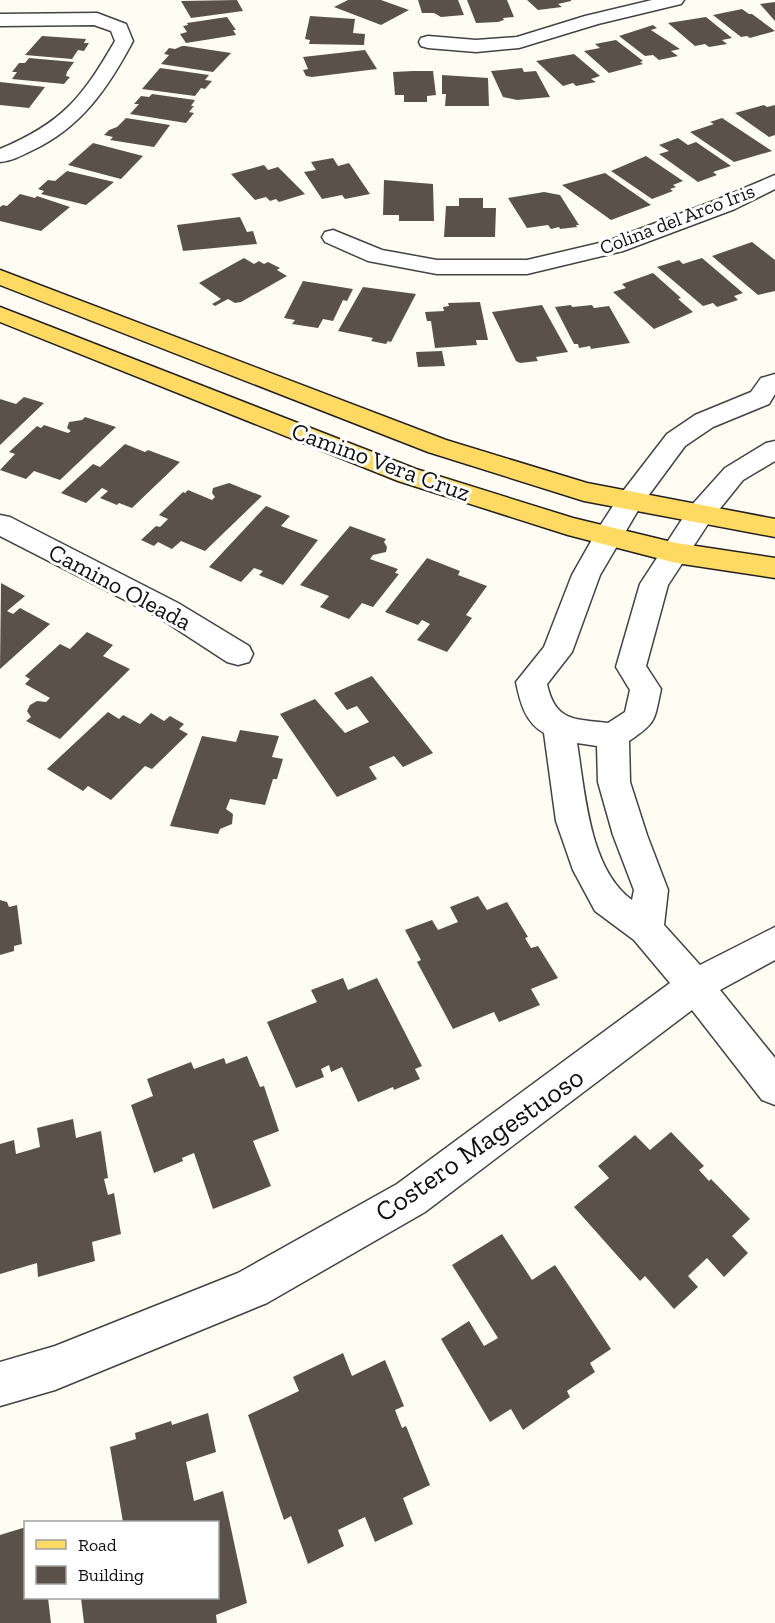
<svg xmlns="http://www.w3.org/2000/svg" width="775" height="1623" font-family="'Zilla Slab',serif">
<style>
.building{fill:#5a514b}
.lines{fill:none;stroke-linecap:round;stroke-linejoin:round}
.minor-casing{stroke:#434343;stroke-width:3}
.major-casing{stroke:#212121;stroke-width:3}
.minor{fill:#fff;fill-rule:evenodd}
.major{fill:#ffda63;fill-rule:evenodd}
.labels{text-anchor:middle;stroke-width:6;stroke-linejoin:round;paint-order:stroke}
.far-street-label{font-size:20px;fill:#101010;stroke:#fff}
.street-label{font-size:24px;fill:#101010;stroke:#fff}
.near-street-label{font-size:28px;fill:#101010;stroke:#fff}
</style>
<rect width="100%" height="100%" fill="#fffdf3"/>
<g class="building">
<polygon points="237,0 243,11 191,18 181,1"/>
<polygon points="348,0 381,0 409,10 381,25 334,7"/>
<polygon points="418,0 458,0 464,15 441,17 434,13 422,13"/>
<polygon points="467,0 507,0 514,17 503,18 504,20 498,22 476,23"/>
<polygon points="527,0 571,0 571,1 558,4 562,7 538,10"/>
<polygon points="775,2 775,21 760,4"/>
<polygon points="742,9 749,14 752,14 775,31 750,38 747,36 741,37 713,15"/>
<polygon points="310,16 355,19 353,33 365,34 364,45 309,44 310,40 305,39"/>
<polygon points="227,17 236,30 233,30 236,35 186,43 180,34 187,32 183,26 188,25 187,23"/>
<polygon points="706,17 732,38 722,40 727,44 709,47 705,44 695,46 668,23"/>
<polygon points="653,25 657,28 651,30 680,49 671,51 678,56 659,60 653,55 645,56 619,36"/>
<polygon points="42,36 86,39 84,43 89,43 84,51 78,50 72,59 25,55"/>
<polygon points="616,40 643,61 640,62 643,64 609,73 584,51 600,48 595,44"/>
<polygon points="182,46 185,46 231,53 213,72 161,64 169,55 164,54 169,48 175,49"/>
<polygon points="365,50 377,69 312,77 306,76 303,70 308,69 303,57"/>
<polygon points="574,54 600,76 591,79 596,82 576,86 573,83 563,86 536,61"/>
<polygon points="29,58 74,62 67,72 66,76 70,77 64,84 12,79 17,72 12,72 19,63 25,63"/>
<polygon points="160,68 209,75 205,80 212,81 205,89 201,88 195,96 142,89"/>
<polygon points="522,68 524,72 536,71 550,97 517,100 503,97 491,71"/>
<polygon points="413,71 433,71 436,95 427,96 427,102 404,102 404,95 395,95 393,72"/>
<polygon points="442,75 488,78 489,106 445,106 446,94 442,94"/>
<polygon points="0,82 45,87 29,108 0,105"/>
<polygon points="152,94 195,100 191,106 194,106 189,112 194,113 186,123 130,114 139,104 134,104 141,96 149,97"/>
<polygon points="764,105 767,107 775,105 775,135 769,137 735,113"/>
<polygon points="126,118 170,125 154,147 110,140 113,137 104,135 109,130 117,127"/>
<polygon points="722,118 772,151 734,162 690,132 714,124 710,122"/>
<polygon points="678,138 688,145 696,142 731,166 713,172 717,175 698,182 659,154 669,151 659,145"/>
<polygon points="93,143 143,156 121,179 68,165"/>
<polygon points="646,156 683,181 673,185 676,187 670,189 673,191 652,199 611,171"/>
<polygon points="333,158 338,166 349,163 370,194 345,199 342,195 322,199 304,172 316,170 311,162"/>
<polygon points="264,165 268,170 278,167 305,194 279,202 276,199 270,201 266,197 255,200 231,174"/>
<polygon points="67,171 114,182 86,205 41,194 44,191 38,189 48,180 55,181"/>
<polygon points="605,173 651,205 611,220 562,185"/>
<polygon points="384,180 433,184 434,221 399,221 399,215 383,215"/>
<polygon points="544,192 560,195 579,225 576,225 577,227 560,229 559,227 551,229 548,225 527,228 508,198"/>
<polygon points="20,194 35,198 37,196 70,207 41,231 0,221 0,207 3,205 7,206"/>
<polygon points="459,198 483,198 483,208 496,208 495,237 444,237 446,206 459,206"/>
<polygon points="240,217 247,232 253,231 257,244 183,251 177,225"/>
<polygon points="752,242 775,260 775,291 758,295 712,256"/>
<polygon points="244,258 254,264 259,261 264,264 268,262 280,268 277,270 287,276 241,302 235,303 228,299 215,306 212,304 221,299 199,283"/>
<polygon points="702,258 743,293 734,296 738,300 717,307 713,303 703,306 657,267 679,260 683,264"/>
<polygon points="653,273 681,298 678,299 693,312 654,329 613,292 626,288 622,284"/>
<polygon points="303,281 353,289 347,301 343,300 333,321 323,319 318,328 292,324 295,320 284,318"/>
<polygon points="363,287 416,294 391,342 388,341 386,344 371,341 373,338 338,331"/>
<polygon points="480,302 488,340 476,340 477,345 435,348 431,321 427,321 425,312 444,311 443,307 449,306 448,303"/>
<polygon points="542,305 568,352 536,357 538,361 520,363 516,361 492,312"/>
<polygon points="571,305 572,307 592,305 594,308 609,306 630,343 591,349 590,346 579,348 578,344 574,344 555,307"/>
<polygon points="442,351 445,366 418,367 416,352"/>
<polygon points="24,397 44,403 0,445 0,399 16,404"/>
<polygon points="85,417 116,427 60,480 34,471 26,479 0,470 15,454 9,452 37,426 41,428 44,425 68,433 71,431 67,428 69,422 82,420"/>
<polygon points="125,444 145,452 148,450 180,462 132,508 119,503 117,505 100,498 108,491 102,488 86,503 61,493 93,464 100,467"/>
<polygon points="229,483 262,496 205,551 181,541 172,549 158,542 154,546 141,540 156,526 160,527 168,519 159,515 183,492 185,493 188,490 212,500 215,497 212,493 213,488"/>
<polygon points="266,506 290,516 281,526 318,540 283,585 259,575 263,571 254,568 241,582 209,567"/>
<polygon points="350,526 386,539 384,542 387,547 386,552 373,555 370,559 398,569 395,573 399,574 373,607 362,603 349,619 320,607 329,596 300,585"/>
<polygon points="427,558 460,571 458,575 487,586 466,615 472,618 447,652 417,640 430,624 422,620 418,625 385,612"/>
<polygon points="1,583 25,596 7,611 13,614 20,608 50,624 0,669"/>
<polygon points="87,632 113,645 103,656 130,669 60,739 26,721 31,717 27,711 30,705 37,701 46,702 50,698 25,684 30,679 25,676 60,644 70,649"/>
<polygon points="372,676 433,753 403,767 394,756 369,767 377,779 337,797 280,714 315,699 345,733 369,722 357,706 347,710 334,693"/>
<polygon points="108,712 119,719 123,715 140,724 151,713 164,721 170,716 184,724 179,729 188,734 152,769 145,766 111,800 88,786 83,791 47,769"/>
<polygon points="240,730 279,736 272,757 283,759 277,779 273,779 265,805 230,799 226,809 233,814 232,824 220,829 218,834 170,826 202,736 236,742"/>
<polygon points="478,896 487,910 507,902 528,937 525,938 531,948 538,946 558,978 531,989 540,1005 499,1022 494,1012 453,1029 417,962 421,960 405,930 432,920 438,930 458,922 450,907"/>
<polygon points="0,900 7,902 9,907 17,905 22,944 14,946 14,951 0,955"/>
<polygon points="343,978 348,990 377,978 422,1066 415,1069 420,1079 394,1090 393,1087 358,1102 342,1067 331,1072 329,1065 321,1069 324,1077 296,1088 267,1022 317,1002 311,990"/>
<polygon points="247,1056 260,1087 264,1086 279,1131 253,1141 271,1186 213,1209 194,1153 182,1158 183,1161 154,1173 131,1105 153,1096 147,1079 191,1062 194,1069 224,1058 226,1064"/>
<polygon points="73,1119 76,1138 101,1131 108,1178 104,1179 108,1195 114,1193 121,1234 92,1242 95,1261 38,1277 37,1263 0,1274 0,1144 14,1140 16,1154 40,1147 37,1128"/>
<polygon points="671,1132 704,1166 699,1170 709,1181 711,1179 750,1219 732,1236 748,1253 724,1277 707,1258 688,1276 698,1287 674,1309 645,1276 640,1281 574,1207 609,1178 598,1166 635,1135 650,1150"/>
<polygon points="502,1234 532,1280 555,1265 611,1349 590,1363 595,1372 567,1391 570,1397 523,1430 511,1409 490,1422 441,1339 469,1321 484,1346 498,1338 452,1265"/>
<polygon points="343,1353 352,1376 385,1360 404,1406 395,1410 402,1428 406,1426 430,1485 403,1498 413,1524 375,1542 365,1517 338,1530 344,1546 308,1564 291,1516 284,1520 248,1415 299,1391 293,1377"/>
<polygon points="208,1413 216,1452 186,1462 194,1501 223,1491 247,1603 216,1615 217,1623 84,1623 81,1598 218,1598 218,1522 123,1522 110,1447 136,1439 135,1433 171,1421 172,1425"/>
<polygon points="26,1527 26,1598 48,1598 51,1623 0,1623 0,1535"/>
</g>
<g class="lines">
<g class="minor-casing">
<g id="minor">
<polygon points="652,0 684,0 681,4 598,24 519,48 476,52 428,48 421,46 419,42 421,38 428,36 476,40 517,37 585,16"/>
<path d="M97 13 126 24 133 41C108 88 81 128 31 151 21 156 11 161 0 162V149C62 123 82 98 115 41L111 31 94 25 0 26V14Z"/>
<polygon points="775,175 775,189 735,209 623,251 527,274 437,274 368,261 325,242 322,237 325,232 333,230 382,250 437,260 527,260 608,241 719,199"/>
<path d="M775 374V394L769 404 713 427 685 446 640 507 600 575 572 652 547 684C555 722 575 719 608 723L625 712 630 690 616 667 640 584 690 507 725 468 766 443 775 441V461L743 480 710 521 668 585 646 666 661 689C654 721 657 722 629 741L630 782 647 835 668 890 664 925 700 965 775 927V960L720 990 775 1058V1105L762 1100 692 1010 425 1212 267 1303 55 1390 0 1406V1362L55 1346 238 1273 397 1184 670 983 634 940 595 911 573 870 556 821 544 733C525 722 520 702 516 682L544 647 572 575 598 529 620 495 667 434 695 415 751 392 761 378ZM577 743 597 746 598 782 613 835 634 890 632 900C589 869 585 792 577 743Z"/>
<polygon points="0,515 10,517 178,603 249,646 253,654 249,662 238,665 227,662 158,617 0,536"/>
</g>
</g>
<g class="major-casing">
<g id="major">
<polygon points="0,270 446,440 587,483 775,519 775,537 584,501 428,452 0,285"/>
<polygon points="0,307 416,469 573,518 676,543 775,558 775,578 676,563 568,535 398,481 0,322"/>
</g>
</g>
<use href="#minor" class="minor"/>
<use href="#major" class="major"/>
</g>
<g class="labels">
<g class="far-street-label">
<text transform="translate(677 219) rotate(-21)" y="7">Colina del Arco Iris</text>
</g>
<g class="street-label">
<text transform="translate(381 462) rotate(20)" y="8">Camino Vera Cruz</text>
<text transform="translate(120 587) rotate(28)" y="8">Camino Oleada</text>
</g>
<g class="near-street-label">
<text transform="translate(479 1144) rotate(-35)" y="10">Costero Magestuoso</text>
</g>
</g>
<rect x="24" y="1521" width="195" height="78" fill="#ffffff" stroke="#9f9f9f" stroke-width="1.5"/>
<rect x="36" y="1540" width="30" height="9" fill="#ffda63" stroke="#9f9f9f" stroke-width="1.5"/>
<text x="78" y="1551" font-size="18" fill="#101010">Road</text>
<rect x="36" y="1566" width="30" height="18" fill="#5a514b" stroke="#9f9f9f" stroke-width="1.5"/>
<text x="78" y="1581" font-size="18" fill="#101010">Building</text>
</svg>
